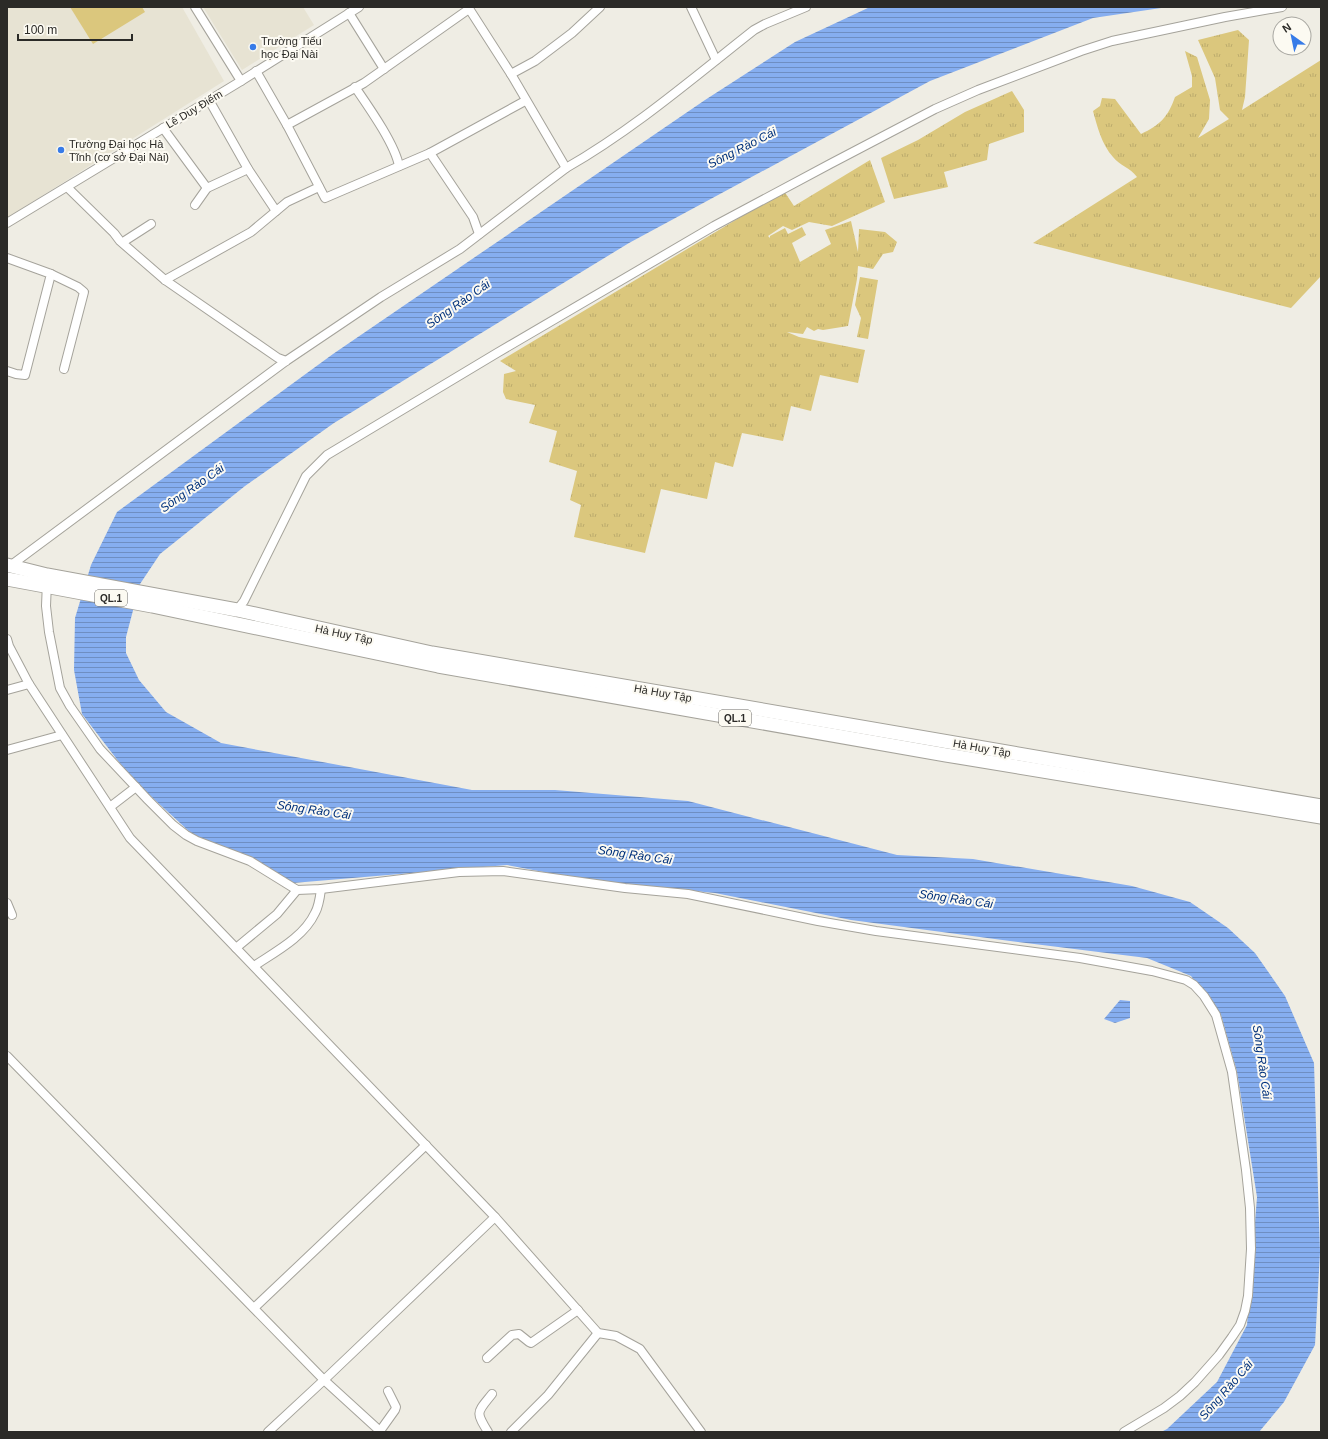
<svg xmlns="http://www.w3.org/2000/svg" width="1328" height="1439" font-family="Helvetica,sans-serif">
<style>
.built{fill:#e7e3d3}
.grass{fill:url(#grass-tufts)}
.pitch{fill:#dbc77d}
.water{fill:url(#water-rules)}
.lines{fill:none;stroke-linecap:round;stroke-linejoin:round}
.minor-casing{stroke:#a5a39b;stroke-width:10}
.primary-casing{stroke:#a5a39b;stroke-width:15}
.minor{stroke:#fff;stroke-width:8}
.primary{stroke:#fff;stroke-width:13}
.poi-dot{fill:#377be8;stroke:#fcfaf2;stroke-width:1.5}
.labels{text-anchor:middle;stroke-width:4;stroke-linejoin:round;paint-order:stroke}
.shield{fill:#fcfaf2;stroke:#6a6864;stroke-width:1}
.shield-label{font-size:10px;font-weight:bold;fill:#2b2a27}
.poi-label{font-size:11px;fill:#2b2a27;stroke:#fcfaf2;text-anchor:start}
.street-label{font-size:11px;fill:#2b2a27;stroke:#fcfaf2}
.water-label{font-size:12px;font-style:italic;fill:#00317b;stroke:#fcfaf2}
</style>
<defs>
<pattern id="grass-tufts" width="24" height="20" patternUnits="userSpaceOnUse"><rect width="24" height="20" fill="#dbc77d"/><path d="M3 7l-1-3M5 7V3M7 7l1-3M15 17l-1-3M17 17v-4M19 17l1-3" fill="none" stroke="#bcab6c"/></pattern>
<pattern id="water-rules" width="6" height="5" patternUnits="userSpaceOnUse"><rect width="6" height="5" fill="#86aef0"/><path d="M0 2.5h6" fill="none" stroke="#6e8ec2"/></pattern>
</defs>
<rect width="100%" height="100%" fill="#efede4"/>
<g class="built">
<polygon points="7,7 182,7 224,81 7,218"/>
<polygon points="203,7 303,7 314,25 242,70"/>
</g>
<g class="grass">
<path d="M1238 30 1249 40 1245 97 1242 110 1321 60V276L1291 308 1033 243 1137 177C1130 167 1120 166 1113 157 1102 145 1097 126 1093 111L1100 106 1102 98 1115 99 1141 134C1160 125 1168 117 1175 97L1192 87V76L1185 51 1197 57 1210 100 1209 119 1198 138 1229 119 1220 110 1215 78 1198 40Z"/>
<polygon points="1012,91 1024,110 1024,132 989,144 987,160 944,172 948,187 894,199 881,158 918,140 965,112"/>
<polygon points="870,160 885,202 832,226 809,222 792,230 783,226 768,236 770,238 770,236 785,228 788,234 802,227 806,235 792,243 800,262 831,244 825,230 851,221 858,252 859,229 885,232 897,242 893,252 883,254 873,269 858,266 857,279 848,326 823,330 818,329 814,331 807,327 803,334 787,332 799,337 865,350 858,383 820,375 811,411 791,406 783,441 742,433 733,467 715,462 707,499 661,489 645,553 574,537 581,505 570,500 577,471 549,462 557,431 529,423 535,405 506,399 503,392 504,374 516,371 500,361 784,191 794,206"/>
<polygon points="860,277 878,280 868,339 857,337 861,318 855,305"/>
</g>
<polygon class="pitch" points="70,7 142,7 145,12 93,44"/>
<g class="water">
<polygon points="870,7 1168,7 1093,18 930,81 629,243 334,423 245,486 160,554 140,584 126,637 126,653 139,680 166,712 221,743 472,790 555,790 688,801 897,855 973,859 1132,886 1190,902 1228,928 1255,953 1285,996 1314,1063 1320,1252 1315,1345 1284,1402 1259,1432 1161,1432 1167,1429 1217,1382 1247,1325 1257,1197 1237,1072 1221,1015 1191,976 1147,958 1010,941 851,920 715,893 591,881 507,865 293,883 251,859 192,834 132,779 82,714 74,670 75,618 91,565 117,512 333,354 705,100 795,42"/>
<polygon points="1120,1000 1130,1001 1130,1018 1115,1023 1104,1019"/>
</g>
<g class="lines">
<g class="minor-casing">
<g id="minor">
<polyline points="195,7 241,81"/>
<path d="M468 7 511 74 566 168C634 129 693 78 754 30L765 24 806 7"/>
<polyline points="691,7 716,60"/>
<polyline points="349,13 384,69"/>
<polyline points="256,71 287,125 364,83 469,9"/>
<polyline points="511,74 535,61 572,33 600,7"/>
<path d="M355 87C368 106 395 144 399 166"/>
<polyline points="209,100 248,169 276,211"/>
<polyline points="287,125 325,198 430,153 525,101"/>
<polyline points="163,128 207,188"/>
<polyline points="430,153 473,217 479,234"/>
<polyline points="67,187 114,233 120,241 165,280 278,358 286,361"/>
<polyline points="195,205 207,188 248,169"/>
<polyline points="7,223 241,81 359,7"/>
<polyline points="123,242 151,224"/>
<polyline points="7,258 51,274 25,375 16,374 7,371"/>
<polyline points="51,274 78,287 84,292 64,369"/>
<polyline points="165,280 251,232 287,202 319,187"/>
<polyline points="10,566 286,361 381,297 460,249 566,168"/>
<polyline points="47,582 46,606 49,632 60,688 70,706 100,749 148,800 173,825 186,835 197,841 250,861 297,890 321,889 459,872 503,871 625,888 688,894 818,921 876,931 1080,958 1152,971 1186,980 1194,985 1204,996 1216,1015 1232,1072 1246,1170 1250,1208 1251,1249 1248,1296 1245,1311 1240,1325 1232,1337 1219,1355 1195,1382 1180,1396 1164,1408 1124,1432"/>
<polyline points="237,610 244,601 306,476 327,455 497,353 714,226 830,164 935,109 978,90 1081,51 1112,41 1225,17 1282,7"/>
<polyline points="7,639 9,646 29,684 130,838 495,1217 324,1380 268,1432"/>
<polyline points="7,690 29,684"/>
<polyline points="7,750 62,735"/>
<polyline points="110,807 136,787"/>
<polyline points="7,903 12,915"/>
<polyline points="236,948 277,914 297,890"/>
<path d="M254 966C275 952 304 937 315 913 319 906 320 897 321 889"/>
<polyline points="7,1056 324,1380 381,1432"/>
<polyline points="495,1217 598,1333 616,1336 640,1349 701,1432"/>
<polyline points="254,1308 426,1145"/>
<polyline points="487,1358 512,1335 519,1334 529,1342 531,1343 578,1310"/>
<polyline points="380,1431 395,1410 396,1407 388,1391"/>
<path d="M488 1432C475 1411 477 1413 492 1394"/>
<polyline points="511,1432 548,1395 598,1333"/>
</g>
</g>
<g class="primary-casing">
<g id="primary">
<polyline points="7,565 47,575 237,610 432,653 1321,806"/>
<polyline points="7,579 152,606 438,666 946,755 1321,817"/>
</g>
</g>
<use href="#minor" class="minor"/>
<use href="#primary" class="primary"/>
</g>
<g class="poi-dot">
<circle cx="253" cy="47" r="4"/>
<circle cx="61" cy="150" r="4"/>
</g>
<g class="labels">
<g class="shield">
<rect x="95" y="590" width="32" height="16" rx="3"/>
<rect x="719" y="710" width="32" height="16" rx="3"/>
</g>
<g class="shield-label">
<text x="111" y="602">QL.1</text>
<text x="735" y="722">QL.1</text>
</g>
<g class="poi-label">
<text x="261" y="45">Trường Tiểu<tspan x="261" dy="13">học Đại Nài</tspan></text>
<text x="69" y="148">Trường Đại học Hà<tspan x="69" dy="13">Tĩnh (cơ sở Đại Nài)</tspan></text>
</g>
<g class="street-label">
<text transform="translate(194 109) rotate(-31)" y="4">Lê Duy Điếm</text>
<text transform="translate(344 634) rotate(12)" y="4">Hà Huy Tập</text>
<text transform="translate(663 693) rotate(10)" y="4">Hà Huy Tập</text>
<text transform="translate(982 748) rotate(10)" y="4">Hà Huy Tập</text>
</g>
<g class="water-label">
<text transform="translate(742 148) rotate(-27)" y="4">Sông Rào Cái</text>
<text transform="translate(458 304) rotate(-35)" y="4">Sông Rào Cái</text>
<text transform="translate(192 488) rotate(-35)" y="4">Sông Rào Cái</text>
<text transform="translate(314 810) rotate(8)" y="4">Sông Rào Cái</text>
<text transform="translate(635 855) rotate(8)" y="4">Sông Rào Cái</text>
<text transform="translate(956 899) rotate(8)" y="4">Sông Rào Cái</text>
<text transform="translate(1262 1062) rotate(82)" y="4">Sông Rào Cái</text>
<text transform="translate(1226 1390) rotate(-49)" y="4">Sông Rào Cái</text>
</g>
</g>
<rect width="1328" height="1439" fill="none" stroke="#2b2a27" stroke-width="16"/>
<g transform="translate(1292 36) rotate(327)"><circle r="19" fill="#fcfaf2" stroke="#a8a7a1"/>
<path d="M0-3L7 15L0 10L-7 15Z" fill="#377be8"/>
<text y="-6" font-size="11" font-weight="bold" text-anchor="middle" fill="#2b2a27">N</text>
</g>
<path d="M18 34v6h114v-6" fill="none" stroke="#2b2a27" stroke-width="2"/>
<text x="24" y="34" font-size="12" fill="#2b2a27" stroke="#fcfaf2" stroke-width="3" paint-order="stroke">100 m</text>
</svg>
